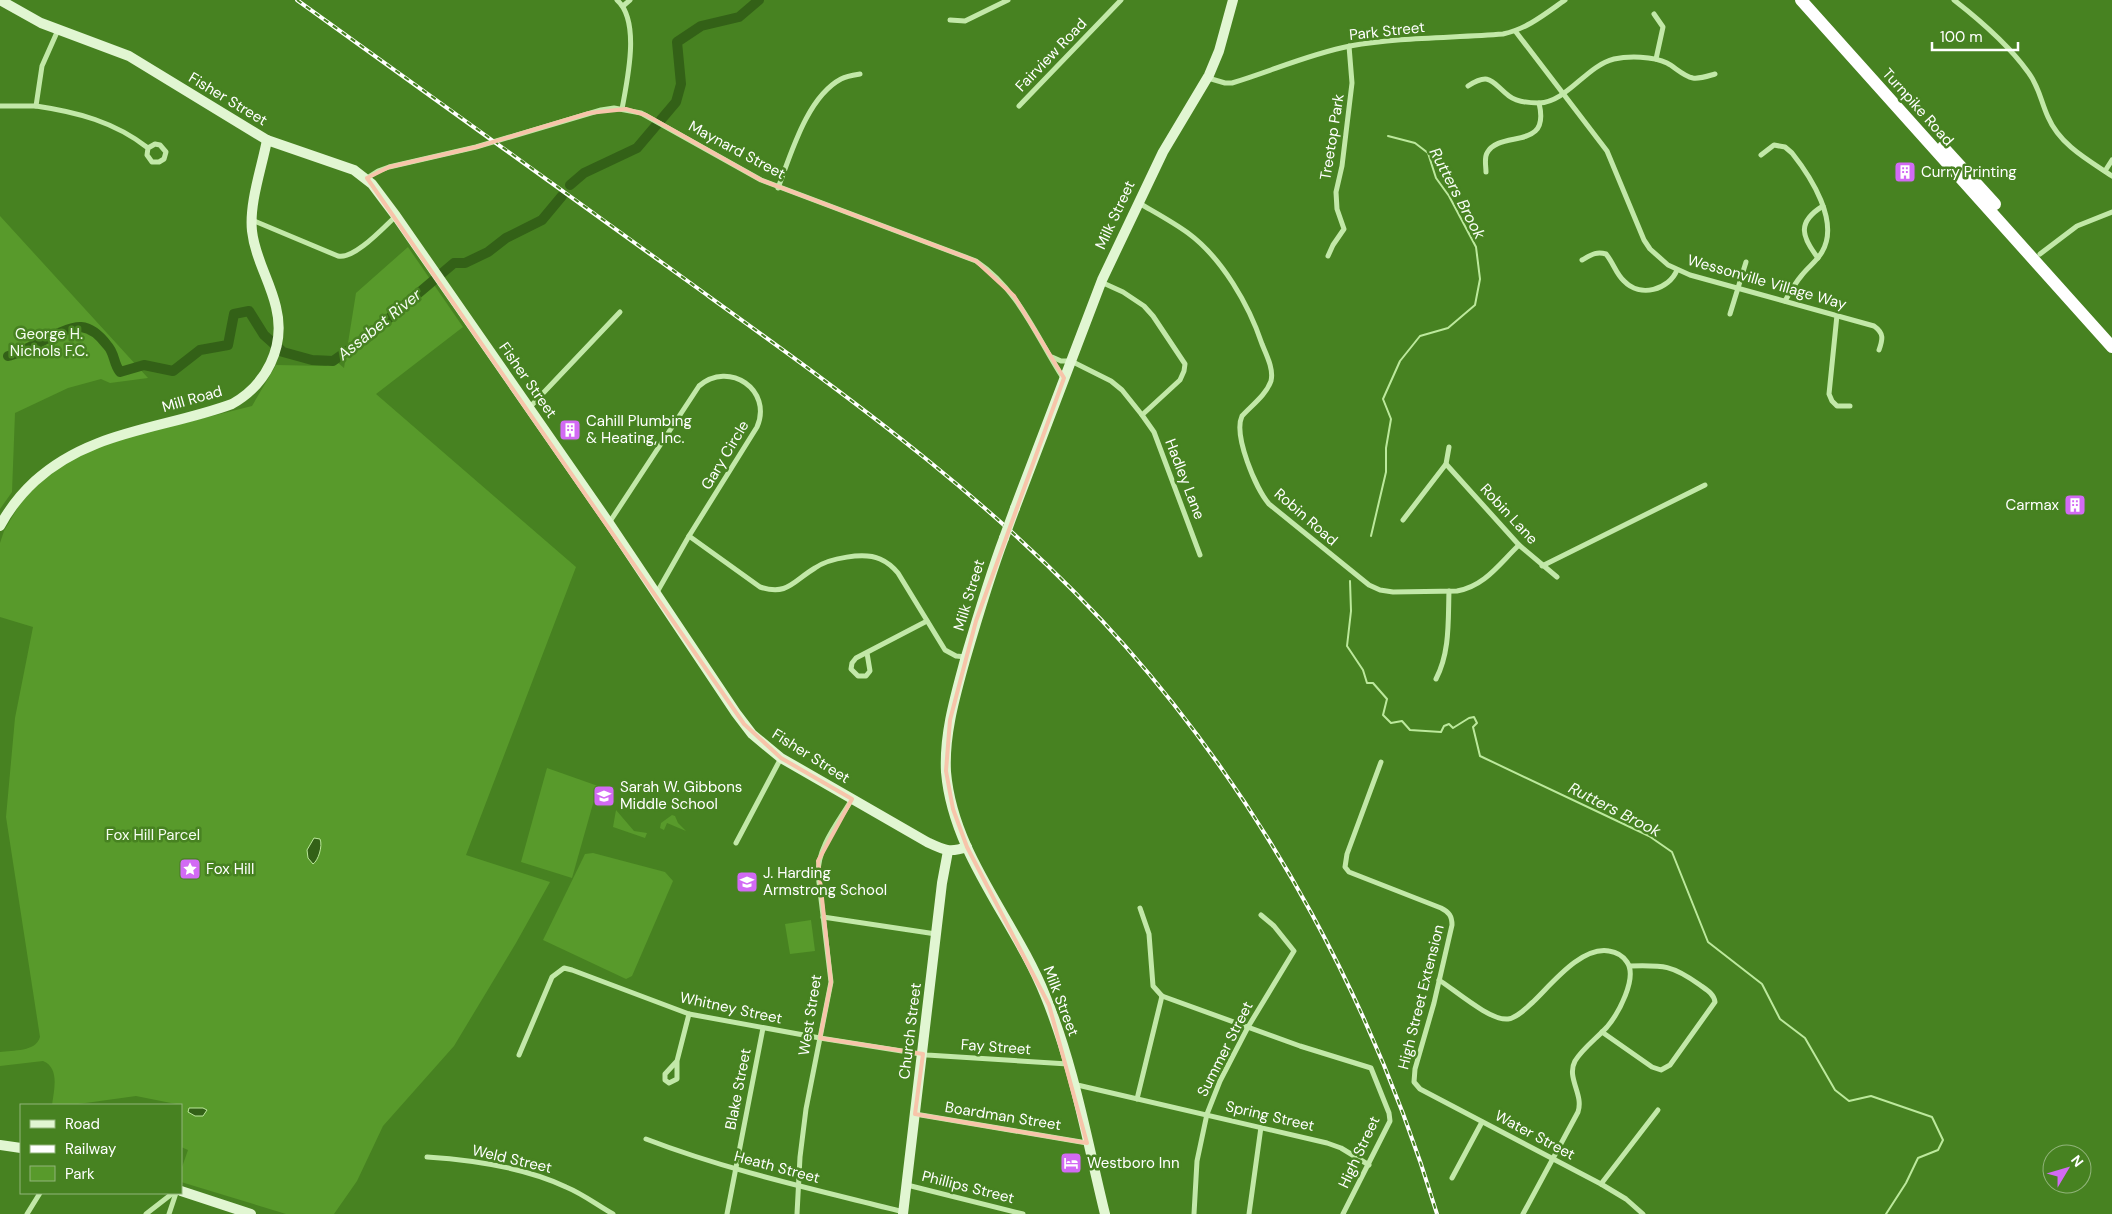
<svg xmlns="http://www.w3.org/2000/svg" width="2112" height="1214" font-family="'DM Sans',sans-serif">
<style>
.green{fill:#589a2b}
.water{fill:#336117;stroke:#bce99c}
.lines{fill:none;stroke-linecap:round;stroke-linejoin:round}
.stream{stroke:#bce99c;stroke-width:2}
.river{stroke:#336117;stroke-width:10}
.street{stroke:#c2e8a8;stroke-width:5}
.secondary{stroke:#e1f6d2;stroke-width:10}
.highway{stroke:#fff;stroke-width:12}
.rail-casing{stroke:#fff;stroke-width:4}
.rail{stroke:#478221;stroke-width:2;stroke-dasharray:5.5;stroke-linecap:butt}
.secondary-bridge{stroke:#e1f6d2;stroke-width:10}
.marked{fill:none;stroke:#f7c5aa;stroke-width:4;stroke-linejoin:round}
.labels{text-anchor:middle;stroke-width:5;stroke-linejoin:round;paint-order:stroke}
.street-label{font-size:15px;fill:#fff;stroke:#478221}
.poi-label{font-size:15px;fill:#fff;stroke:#478221;text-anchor:start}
.park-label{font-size:15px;fill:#f6fdf2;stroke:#478221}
.water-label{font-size:16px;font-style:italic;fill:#f7fdf4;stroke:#478221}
</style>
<rect width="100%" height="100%" fill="#478221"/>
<g class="green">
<polygon points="0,216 148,378 110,383 101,379 68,388 15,413 12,492 0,509"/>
<path d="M408 247 463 327 376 394 576 567 466 855 550 882 516 943 454 1046 383 1126 357 1181 334 1214H286L181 1182V1170L188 1150 181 1147V1105L136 1096 71 1105H52C54 1090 60 1068 43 1061L0 1066V1052C13 1050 36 1052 40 1037L6 817 15 718 33 627 0 617V543L4 531 21 502 46 477 71 458 104 443 252 406 276 365 326 366 336 361 344 368 356 293Z"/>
<polygon points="547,768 598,786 572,878 521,862"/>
<polygon points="616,810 634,831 647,833 645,838 613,827"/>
<polygon points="672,815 675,816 678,823 686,831 667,823 664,830 660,828 661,823"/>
<polygon points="593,853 665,872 673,881 632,976 626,979 543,940 585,854"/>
<polygon points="811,920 815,951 790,954 785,924"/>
</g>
<g class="water">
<path d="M314 838 320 839C323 846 318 861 313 864L308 858 307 850Z"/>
<polygon points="189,1108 203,1108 207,1110 203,1116 195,1116 188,1112"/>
</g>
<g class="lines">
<g class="stream">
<polyline points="1371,536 1386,472 1386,448 1391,419 1383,399 1400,361 1420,336 1448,328 1475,305 1480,279 1476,247 1449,196 1436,178 1428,153 1415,143 1388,136"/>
<polyline points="1350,581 1351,611 1347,646 1363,670 1367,683 1373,683 1387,699 1383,715 1391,723 1402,721 1410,730 1441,732 1444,726 1449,724 1453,728 1469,718 1474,717 1477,723 1473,727 1480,756 1649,836 1672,852 1708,942 1762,984 1780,1019 1805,1038 1835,1090 1849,1101 1871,1096 1932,1117 1943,1140 1938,1150 1918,1158 1906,1183 1886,1214"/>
</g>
<g class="river">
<polyline points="570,185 584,173 637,148 676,102 681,84 677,42 701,26 739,17 759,0"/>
<path d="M8 356C28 351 64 326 81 327 92 328 101 337 107 345 115 353 113 363 120 372L144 365 173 371 200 350 228 345 234 314 249 311 264 335 283 352 312 360 333 361 368 336 454 263H465L488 252 506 238 542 220 562 196"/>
</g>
<g class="street">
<path d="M617 0C641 21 627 81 622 109"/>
<path d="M1954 0C1981 21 2008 44 2028 72 2039 86 2041 102 2048 117 2060 145 2088 160 2112 176"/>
<polyline points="623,6 630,0"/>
<polyline points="1654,14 1663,27 1656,59"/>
<polyline points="950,20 965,21 1008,0"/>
<path d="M58 30 42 66 36 106C77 112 115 122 148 148L155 144 160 145 166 152 164 159 159 162H152L147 155 148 148"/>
<path d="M1516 32 1607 151 1644 240 1650 249 1668 265 1690 275 1874 326C1884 333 1883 339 1879 350"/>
<path d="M1208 78 1225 83H1232C1272 71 1309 54 1350 46 1400 37 1452 38 1503 34 1527 29 1545 14 1565 0"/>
<path d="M1468 86C1491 71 1492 83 1509 96 1517 102 1529 103 1539 103 1567 102 1586 66 1614 59 1628 56 1653 56 1667 63 1675 67 1683 76 1693 78 1700 79 1708 76 1715 74"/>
<polyline points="0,106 36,106"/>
<polyline points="1019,106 1121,0"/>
<path d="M1761 155 1774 145 1785 147 1792 153C1811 177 1840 222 1822 252 1817 261 1808 267 1802 275 1795 283 1790 292 1785 301"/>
<polyline points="2105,171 2112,160"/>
<path d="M1486 172C1486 166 1484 158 1487 153 1500 129 1551 152 1539 103"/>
<path d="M367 178 378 171 389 167 476 147 601 110 614 108 641 113 761 180 976 261C1019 290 1036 336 1063 378"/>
<path d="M778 188C791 154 807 97 841 79 847 76 854 75 860 74"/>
<path d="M1139 203C1156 213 1173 222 1188 233 1222 258 1249 305 1262 344 1266 354 1274 369 1271 381 1266 395 1252 405 1242 416 1233 435 1256 489 1269 504L1369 585 1380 590 1393 592 1457 591C1485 586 1499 564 1519 545"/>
<path d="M252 220 338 256C354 260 384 227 396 216"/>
<polyline points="2040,254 2077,226 2112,212"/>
<polyline points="1328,256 1333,245 1344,229 1337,209 1336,192 1342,166 1352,83 1349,46"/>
<path d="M1818 258C1801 236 1797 222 1823 206"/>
<path d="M1582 260C1591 255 1596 251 1606 254 1613 262 1616 274 1624 281 1640 298 1669 290 1677 270"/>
<polyline points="1730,314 1746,262"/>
<polyline points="1837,315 1829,394 1832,401 1837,406 1850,406"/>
<polyline points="1052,357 1061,361 1071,361 1111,381 1122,390 1142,415 1180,380 1184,371 1185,364 1153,316 1144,306 1123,292 1101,282"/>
<polyline points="529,408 620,312"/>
<polyline points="1142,415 1154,432 1200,555"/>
<polyline points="1446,464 1519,545 1557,577"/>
<polyline points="1403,520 1446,464 1449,447"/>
<path d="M609 523 699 386C729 360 773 390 757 427L689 536 656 594"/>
<path d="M689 536 760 587C788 596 793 581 815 568 829 558 864 552 880 559 887 562 893 567 898 573L945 650 956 656 966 657"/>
<polyline points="1542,566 1705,485"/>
<polyline points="867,653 870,671 866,676 858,676 851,669 852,663 856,658 927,621"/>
<path d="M1436 679C1450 652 1448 622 1449 591"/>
<path d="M1381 762 1347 854 1345 867 1349 872 1441 908C1449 912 1452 916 1452 925L1434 1003 1415 1069 1414 1082 1420 1089 1601 1184 1626 1199 1643 1214"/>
<polyline points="736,843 781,758"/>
<polyline points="1140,908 1149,934 1153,986 1162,996"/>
<polyline points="823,917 936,934"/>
<path d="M1439 980C1455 990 1490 1021 1508 1019 1517 1018 1526 1008 1533 1002 1551 985 1581 946 1609 951 1616 952 1623 956 1627 962 1638 978 1618 1014 1607 1027 1597 1038 1583 1048 1575 1061 1566 1078 1584 1094 1578 1112L1523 1214"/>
<polyline points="1162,996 1300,1046 1371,1068 1389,1113 1390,1121 1343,1214"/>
<path d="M1602 1032 1652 1067 1661 1070 1670 1065 1715 1002C1714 994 1707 990 1700 985 1672 965 1664 965 1630 966"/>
<polyline points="519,1055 552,977 564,968 572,970 689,1014 820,1038 927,1055 1068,1064"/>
<polyline points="677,1061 677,1079 669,1083 665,1080 665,1074 677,1061 689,1014"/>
<polyline points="1073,1084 1327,1143 1341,1148 1369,1165"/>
<polyline points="1137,1099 1162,996"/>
<polyline points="915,1114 1087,1143"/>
<path d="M646 1139C729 1171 817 1190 904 1212"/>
<path d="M427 1157C473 1160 524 1167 566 1187 583 1194 597 1205 613 1214"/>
<polyline points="1452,1178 1482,1122"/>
<polyline points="1601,1184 1658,1110"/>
<polyline points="907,1185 1023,1214"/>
<polyline points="27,1214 40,1193"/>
<polyline points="146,1214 173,1193"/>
<polyline points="169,1214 176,1193"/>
<polyline points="727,1214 763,1028"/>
<path d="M797 1214 800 1157 806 1109 831 982 818 874C818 846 838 823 852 799"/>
<polyline points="1194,1214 1197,1161 1207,1114 1220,1081 1248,1027 1294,951 1274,926 1261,915"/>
<polyline points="1249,1214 1261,1127"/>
</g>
<g class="secondary">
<path d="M0 0 41 23 129 56 267 140 354 170 372 184 396 216 609 523 736 713 752 734 781 758 927 842C944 850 949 853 967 847"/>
<polyline points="1015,508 1102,280 1163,152 1209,75 1219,51 1233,0"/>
<path d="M0 526C9 509 21 494 35 481 91 430 164 429 232 404 266 385 286 347 276 307 270 281 255 258 252 231 249 203 262 167 267 140"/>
<path d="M1004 538C989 578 977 619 965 660 955 697 944 734 946 772 953 855 1015 920 1045 995 1074 1065 1087 1141 1105 1214"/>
<polyline points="0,1145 21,1148"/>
<polyline points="181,1191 251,1214"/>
<polyline points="903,1214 942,883 948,851"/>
</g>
<g class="highway">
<polyline points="1801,0 2112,347"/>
<polyline points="1943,147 1995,204"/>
</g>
<g class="rail-casing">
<path id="rail" d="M297 0C434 98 571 196 707 295 857 403 1003 508 1126 647 1270 811 1374 1006 1437 1214"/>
</g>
<use href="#rail" class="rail"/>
<polyline class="secondary-bridge" points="1004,538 1015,508"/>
</g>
<path class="marked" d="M626 109 646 115 761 180 976 261 1014 296 1064 378 976 621 950 720 946 771 953 809 967 847 1049 1005 1087 1143 915 1114 923 1054 820 1038 831 982 818 861 852 799 781 758 744 724 367 178 389 167 476 147 589 113Z"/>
<defs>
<g id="building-square" transform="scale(1.125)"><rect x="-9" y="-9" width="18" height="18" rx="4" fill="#d26af4" stroke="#478221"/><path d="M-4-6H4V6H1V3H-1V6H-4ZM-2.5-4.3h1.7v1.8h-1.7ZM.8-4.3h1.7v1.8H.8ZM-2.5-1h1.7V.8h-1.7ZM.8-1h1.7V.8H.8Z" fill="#fff"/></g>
<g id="school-square" transform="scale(1.125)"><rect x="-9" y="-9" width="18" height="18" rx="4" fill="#d26af4" stroke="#478221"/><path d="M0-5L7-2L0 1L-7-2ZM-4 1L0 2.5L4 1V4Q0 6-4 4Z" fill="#fff"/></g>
<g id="sight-square" transform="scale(1.125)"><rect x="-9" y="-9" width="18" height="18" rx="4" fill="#d26af4" stroke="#478221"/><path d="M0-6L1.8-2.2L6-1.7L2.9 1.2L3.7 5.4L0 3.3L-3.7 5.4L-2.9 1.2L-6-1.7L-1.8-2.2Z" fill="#fff"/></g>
<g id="hotel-square" transform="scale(1.125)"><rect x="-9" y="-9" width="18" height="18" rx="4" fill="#d26af4" stroke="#478221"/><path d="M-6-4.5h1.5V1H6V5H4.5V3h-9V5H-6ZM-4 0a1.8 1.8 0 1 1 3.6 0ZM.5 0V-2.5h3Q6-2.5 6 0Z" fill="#fff"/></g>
</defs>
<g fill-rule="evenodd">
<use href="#building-square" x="1905" y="172"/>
<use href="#building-square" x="570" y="430"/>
<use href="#building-square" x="2075" y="505"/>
<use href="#school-square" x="604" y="796"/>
<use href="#sight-square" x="190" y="869"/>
<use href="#school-square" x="747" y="882"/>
<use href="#hotel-square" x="1071" y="1163"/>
</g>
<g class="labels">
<g class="street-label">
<text transform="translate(1387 31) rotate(-6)" y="5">Park Street</text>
<text transform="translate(1051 55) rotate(-46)" y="5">Fairview Road</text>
<text transform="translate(228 99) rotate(31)" y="5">Fisher Street</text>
<text transform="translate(1918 107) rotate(48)" y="5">Turnpike Road</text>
<text transform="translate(1332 137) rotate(-81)" y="5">Treetop Park</text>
<text transform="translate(737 150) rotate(28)" y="5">Maynard Street</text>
<text transform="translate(1115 215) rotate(-65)" y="5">Milk Street</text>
<text transform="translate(1767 282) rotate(16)" y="5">Wessonville Village Way</text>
<text transform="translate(528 380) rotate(55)" y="5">Fisher Street</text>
<text transform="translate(192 399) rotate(-16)" y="5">Mill Road</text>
<text transform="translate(725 455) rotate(-59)" y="5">Gary Circle</text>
<text transform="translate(1185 479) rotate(69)" y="5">Hadley Lane</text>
<text transform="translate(1509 514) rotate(47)" y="5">Robin Lane</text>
<text transform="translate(1306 517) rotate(41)" y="5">Robin Road</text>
<text transform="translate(969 595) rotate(-73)" y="5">Milk Street</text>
<text transform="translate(811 756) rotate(32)" y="5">Fisher Street</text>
<text transform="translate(1421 997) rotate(-76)" y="5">High Street Extension</text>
<text transform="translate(1061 1001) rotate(69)" y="5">Milk Street</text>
<text transform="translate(731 1008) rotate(12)" y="5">Whitney Street</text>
<text transform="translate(810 1015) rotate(-81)" y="5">West Street</text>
<text transform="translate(910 1031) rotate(-83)" y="5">Church Street</text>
<text transform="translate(996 1047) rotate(4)" y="5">Fay Street</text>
<text transform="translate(1225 1049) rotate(-63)" y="5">Summer Street</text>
<text transform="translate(738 1089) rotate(-79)" y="5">Blake Street</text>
<text transform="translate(1003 1116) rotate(9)" y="5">Boardman Street</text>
<text transform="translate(1270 1116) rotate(13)" y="5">Spring Street</text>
<text transform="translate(1535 1135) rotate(28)" y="5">Water Street</text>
<text transform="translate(1359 1152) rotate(-65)" y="5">High Street</text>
<text transform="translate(512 1159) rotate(13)" y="5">Weld Street</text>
<text transform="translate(777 1167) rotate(15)" y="5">Heath Street</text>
<text transform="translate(968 1187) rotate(14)" y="5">Phillips Street</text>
</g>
<g class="poi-label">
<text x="1921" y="177">Curry Printing</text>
<text x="586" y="426">Cahill Plumbing<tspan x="586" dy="17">&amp; Heating, Inc.</tspan></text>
<text x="2059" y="510" text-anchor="end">Carmax</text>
<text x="620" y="792">Sarah W. Gibbons<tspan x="620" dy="17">Middle School</tspan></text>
<text x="206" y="874">Fox Hill</text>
<text x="763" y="878">J. Harding<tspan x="763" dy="17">Armstrong School</tspan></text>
<text x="1087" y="1168">Westboro Inn</text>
</g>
<g class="park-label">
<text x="49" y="339">George H.<tspan x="49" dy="17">Nichols F.C.</tspan></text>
<text x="153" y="840">Fox Hill Parcel</text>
</g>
<g class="water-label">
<text transform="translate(1458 193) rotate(62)" y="6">Rutters Brook</text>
<text transform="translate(379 324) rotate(-39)" y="6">Assabet River</text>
<text transform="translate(1615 809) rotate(27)" y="6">Rutters Brook</text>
</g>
</g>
<rect x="20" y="1104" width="162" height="90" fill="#478221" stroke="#91b47a"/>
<rect x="30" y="1120" width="25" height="8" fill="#e1f6d2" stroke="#91b47a"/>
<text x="65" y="1129" font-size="15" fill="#ffffff">Road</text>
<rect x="30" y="1145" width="25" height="8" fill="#ffffff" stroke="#91b47a"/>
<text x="65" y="1154" font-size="15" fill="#ffffff">Railway</text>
<rect x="30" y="1166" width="25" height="15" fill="#589a2b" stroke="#91b47a"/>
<text x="65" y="1179" font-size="15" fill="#ffffff">Park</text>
<g transform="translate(2067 1169) rotate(52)"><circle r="24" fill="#478221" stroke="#91b47a"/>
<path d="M0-4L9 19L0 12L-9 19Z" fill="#d26af4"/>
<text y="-8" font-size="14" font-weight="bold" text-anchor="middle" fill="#ffffff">N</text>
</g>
<path d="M1932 42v8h86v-8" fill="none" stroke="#ffffff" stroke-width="2.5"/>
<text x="1940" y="42" font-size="15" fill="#ffffff" stroke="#478221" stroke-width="4" paint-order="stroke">100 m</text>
</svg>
